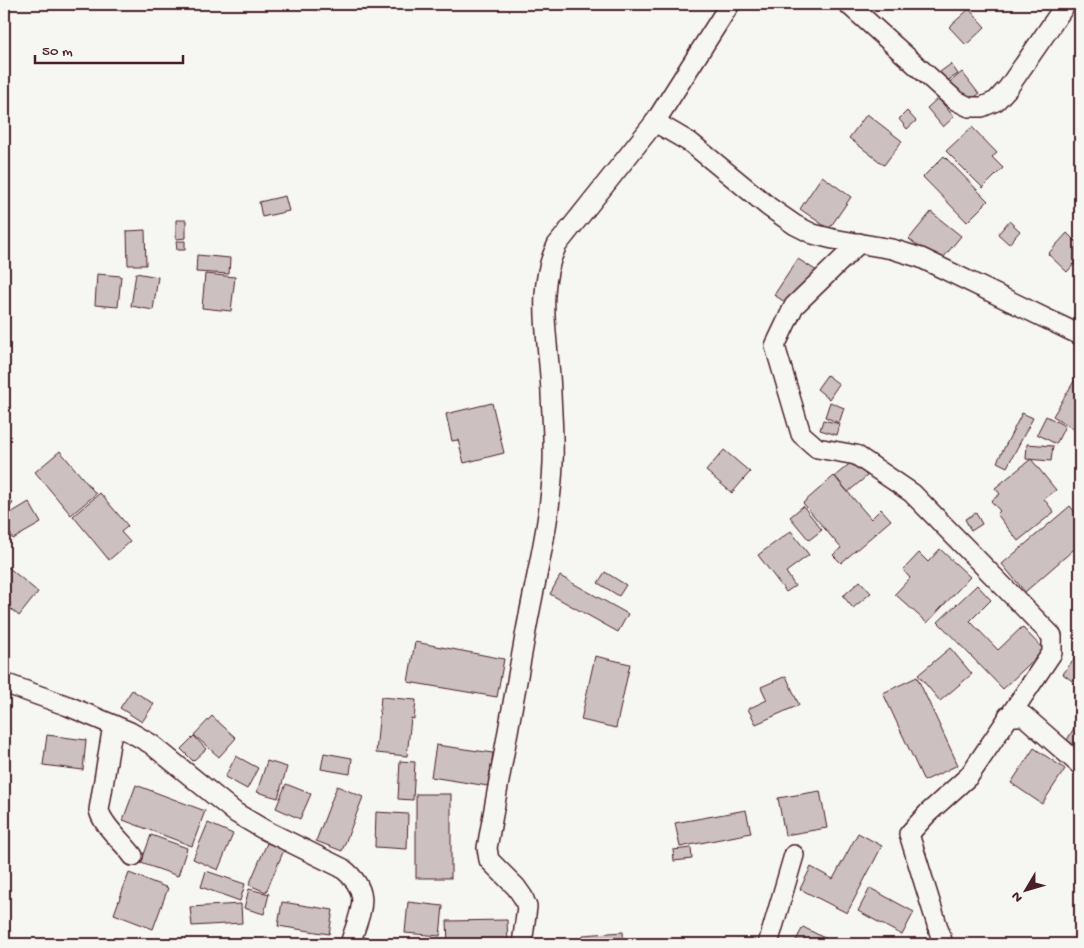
<svg xmlns="http://www.w3.org/2000/svg" width="1084" height="948" font-family="'Gochi Hand',sans-serif">
<style>
.building{fill:#ccc1c0;stroke:#4a1f2b}
.lines{fill:none;stroke-linecap:round;stroke-linejoin:round}
.minor-casing{stroke:#4a1f2b;stroke-width:22}
.minor{stroke:#f6f6f2;stroke-width:19}
</style>
<rect width="100%" height="100%" fill="#f6f6f2"/>
<filter id="ink" filterUnits="userSpaceOnUse"><feTurbulence type="fractalNoise" baseFrequency=".02" numOctaves="2"/><feDisplacementMap in="SourceGraphic" scale="10" xChannelSelector="R" yChannelSelector="G"/><feConvolveMatrix kernelMatrix="1 2 1 2 8 2 1 2 1" color-interpolation-filters="sRGB"/></filter>
<g filter="url(#ink)">
<g class="building">
<polygon points="969,9 985,27 966,45 949,27"/>
<polygon points="951,64 958,74 947,81 940,72"/>
<polygon points="962,72 979,94 966,103 950,82"/>
<polygon points="938,98 954,117 943,127 927,108"/>
<polygon points="907,111 916,121 907,129 899,119"/>
<polygon points="867,114 902,141 884,165 849,138"/>
<polygon points="972,127 997,153 992,157 1003,168 983,188 946,151"/>
<polygon points="944,156 988,201 967,222 923,177"/>
<polygon points="822,176 851,197 829,229 800,209"/>
<polygon points="285,196 289,211 262,217 259,202"/>
<polygon points="931,212 961,236 939,263 909,239"/>
<polygon points="176,220 186,220 186,238 176,239"/>
<polygon points="1009,221 1020,231 1009,244 998,234"/>
<polygon points="145,230 146,265 128,265 127,231"/>
<polygon points="1067,233 1080,246 1080,258 1067,272 1048,254"/>
<polygon points="176,241 185,241 185,250 177,250"/>
<polygon points="197,255 230,258 229,274 196,272"/>
<polygon points="798,259 817,271 793,307 774,295"/>
<polygon points="136,273 158,277 153,310 131,306"/>
<polygon points="97,274 121,276 118,307 95,305"/>
<polygon points="205,274 235,277 231,311 202,308"/>
<polygon points="827,375 839,384 829,399 817,389"/>
<polygon points="1076,378 1080,380 1080,429 1078,432 1053,416"/>
<polygon points="830,402 844,408 839,423 825,417"/>
<polygon points="492,403 504,453 464,463 458,440 452,441 446,414"/>
<polygon points="1022,413 1033,418 1007,467 997,462"/>
<polygon points="1046,416 1065,426 1056,444 1037,434"/>
<polygon points="823,420 840,424 837,435 820,430"/>
<polygon points="1027,444 1053,446 1051,461 1026,459"/>
<polygon points="724,450 750,472 732,493 706,471"/>
<polygon points="60,451 96,494 71,515 35,472"/>
<polygon points="1031,459 1056,490 1044,499 1054,512 1018,541 997,514 1000,511 991,501 1000,494 995,488"/>
<polygon points="854,460 867,476 848,492 835,476"/>
<polygon points="834,476 871,519 881,509 891,520 841,563 833,555 841,548 803,503"/>
<polygon points="100,493 128,526 121,532 130,542 109,560 73,516"/>
<polygon points="4,494 13,503 4,514"/>
<polygon points="29,502 41,523 13,539 4,522 4,517"/>
<polygon points="803,506 822,530 809,540 790,517"/>
<polygon points="1070,506 1080,518 1080,544 1025,592 1002,564"/>
<polygon points="976,513 982,524 971,531 965,519"/>
<polygon points="791,531 809,555 786,572 795,586 786,592 758,555"/>
<polygon points="940,549 970,577 927,623 895,594 910,578 903,570 919,553 928,562"/>
<polygon points="8,567 38,592 19,616 4,603 4,573"/>
<polygon points="605,572 626,585 619,596 598,583"/>
<polygon points="560,576 628,614 618,632 550,594"/>
<polygon points="860,581 871,593 853,608 843,596"/>
<polygon points="977,585 991,600 970,621 998,650 1022,627 1044,650 1003,689 938,622"/>
<polygon points="415,642 504,659 497,697 408,682"/>
<polygon points="950,648 972,674 940,701 918,675"/>
<polygon points="1079,652 1080,653 1080,687 1063,674"/>
<polygon points="595,656 630,664 616,728 581,720"/>
<polygon points="786,676 799,705 756,724 748,709 767,700 761,687"/>
<polygon points="917,677 958,765 924,781 883,693"/>
<polygon points="132,690 154,704 142,722 120,708"/>
<polygon points="381,697 416,700 414,719 411,718 407,756 376,753"/>
<polygon points="212,716 236,738 219,757 194,735"/>
<polygon points="1080,718 1080,749 1067,740"/>
<polygon points="47,735 86,740 83,770 43,765"/>
<polygon points="194,736 206,749 193,761 181,749"/>
<polygon points="436,745 493,753 488,786 431,777"/>
<polygon points="1034,748 1065,769 1042,804 1011,783"/>
<polygon points="324,753 352,758 350,774 321,769"/>
<polygon points="236,756 258,768 247,789 225,777"/>
<polygon points="267,761 287,767 278,798 257,792"/>
<polygon points="400,761 415,762 413,800 398,799"/>
<polygon points="286,784 311,794 300,819 276,808"/>
<polygon points="136,785 205,811 192,846 123,820"/>
<polygon points="337,786 363,797 342,851 316,841"/>
<polygon points="820,791 827,828 785,835 778,798"/>
<rect x="416" y="794" width="35" height="84"/>
<polygon points="746,810 751,833 680,847 675,823"/>
<polygon points="376,812 408,814 407,849 375,847"/>
<polygon points="208,823 233,834 218,870 193,859"/>
<polygon points="858,833 882,846 847,913 800,889 811,867 833,879"/>
<polygon points="151,835 187,848 178,876 141,863"/>
<polygon points="267,843 284,850 266,892 249,885"/>
<polygon points="691,848 692,859 674,861 673,850"/>
<polygon points="206,871 245,884 240,901 201,887"/>
<polygon points="129,873 168,888 153,929 114,914"/>
<polygon points="870,888 914,912 902,935 858,911"/>
<polygon points="249,889 269,894 264,914 244,908"/>
<polygon points="282,902 333,910 329,934 278,926"/>
<polygon points="408,902 443,906 440,936 405,933"/>
<polygon points="241,904 242,923 192,926 190,907"/>
<polygon points="507,920 508,944 448,944 447,921"/>
<polygon points="803,927 836,944 794,944"/>
<polygon points="623,932 624,944 584,944 583,935"/>
<polygon points="360,936 386,944 357,944"/>
<polygon points="254,939 300,944 254,944"/>
</g>
<g class="lines">
<g class="minor-casing">
<g id="minor">
<polyline points="848,4 955,100 969,107 982,107 996,101 1008,88 1066,4"/>
<polyline points="655,122 730,4"/>
<polyline points="859,243 794,306 775,346 801,434 817,448 856,455 912,493 1052,636 1052,653 969,776 928,813 909,834 943,944"/>
<path d="M4 683 68 706 130 732 151 744 236 813 263 829 342 868C374 893 360 911 350 944"/>
<polyline points="1008,716 1024,716 1080,765"/>
<path d="M113 725 99 810C102 825 123 842 133 856"/>
<path d="M522 944 527 907 523 897 516 887 489 860 487 848C500 776 513 703 526 631 536 576 551 519 553 463 554 440 552 417 551 394 550 346 534 291 557 245L655 122 691 143 769 207 795 225 813 234 833 239 892 249 921 258 1080 335"/>
<polyline points="768,944 794,855"/>
</g>
</g>
<use href="#minor" class="minor"/>
</g>
</g>
<rect width="1084" height="948" fill="none" stroke="#f6f6f2" stroke-width="20"/>
<rect x="10" y="10" width="1064" height="928" fill="none" stroke="#4a1f2b" stroke-width="2" filter="url(#ink)"/>
<g transform="translate(1026 890) rotate(232)" stroke="#f6f6f2" stroke-width="4" paint-order="stroke">
<path d="M0-4L9 19L0 12L-9 19Z" fill="#4a1f2b"/>
<text y="-8" font-size="14" font-weight="bold" text-anchor="middle" fill="#4a1f2b">N</text>
</g>
<path d="M35 55v8h148v-8" fill="none" stroke="#4a1f2b" stroke-width="2.5"/>
<text x="42" y="55" font-size="15" fill="#4a1f2b" stroke="#f6f6f2" stroke-width="4" paint-order="stroke">50 m</text>
</svg>
